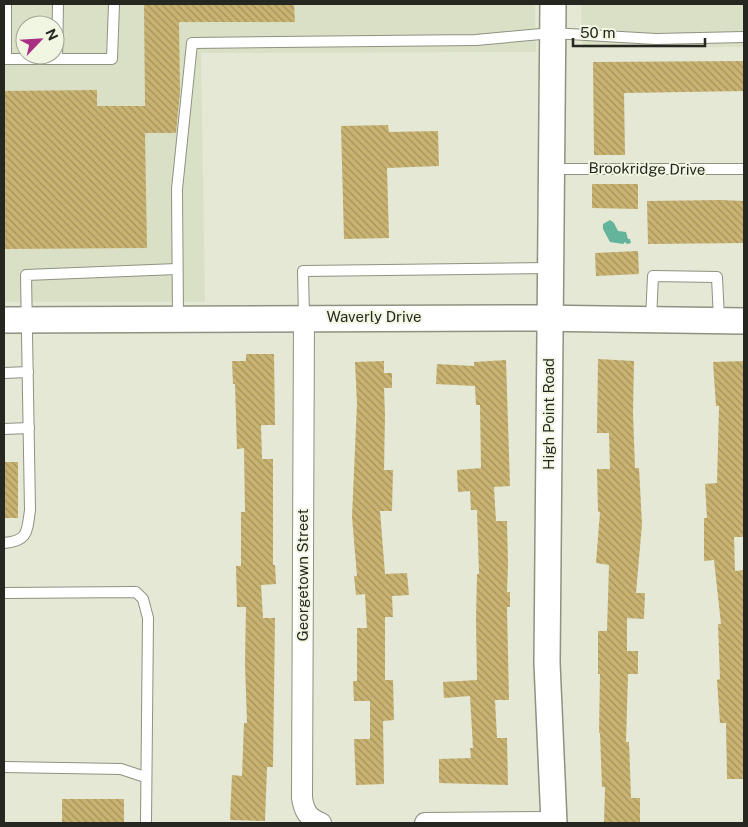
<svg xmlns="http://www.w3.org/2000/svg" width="748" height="827" font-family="'Public Sans',sans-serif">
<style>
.built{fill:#dae0c5;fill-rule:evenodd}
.water{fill:#64b49b}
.building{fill:url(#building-back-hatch)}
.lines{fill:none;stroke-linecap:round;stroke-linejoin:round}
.service-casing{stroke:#8e9280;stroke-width:12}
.minor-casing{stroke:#8e9280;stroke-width:22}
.tertiary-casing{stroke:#8e9280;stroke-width:28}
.service{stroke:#fff;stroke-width:10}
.minor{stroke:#fff;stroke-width:20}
.tertiary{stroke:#fff;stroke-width:25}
.labels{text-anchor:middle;stroke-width:4;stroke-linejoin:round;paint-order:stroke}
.street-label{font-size:15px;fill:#262720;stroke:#f1f6e2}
</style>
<defs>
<pattern id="building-back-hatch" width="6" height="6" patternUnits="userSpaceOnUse" patternTransform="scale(1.25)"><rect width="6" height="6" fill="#c9b372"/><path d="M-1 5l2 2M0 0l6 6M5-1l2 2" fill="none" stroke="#a3925d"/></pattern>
</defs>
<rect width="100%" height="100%" fill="#e4e8d5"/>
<g class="built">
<path d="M4 4H535L536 52 201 53 205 302H4ZM25 25H55V55H25Z"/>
<polygon points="581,4 744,4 744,47 582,48"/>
</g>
<polygon class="water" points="610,220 614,223 618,231 626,232 628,239 630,239 631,243 627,244 625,242 623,244 610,242 603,229 603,224"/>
<g class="building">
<polygon points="144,4 294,4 295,22 179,22 180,92 176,133 145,133 147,248 4,249 4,91 97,90 97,106 145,106"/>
<polygon points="744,61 744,91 624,93 625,155 594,155 593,62"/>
<polygon points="388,125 389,132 438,131 439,166 387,168 389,238 344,239 341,126"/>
<polygon points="592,184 638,184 638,209 592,208"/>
<polygon points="721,200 744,201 744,243 648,244 647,201"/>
<polygon points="638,251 639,274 596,276 595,253"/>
<polygon points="246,354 274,354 275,425 261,425 262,459 273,459 273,565 275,565 276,584 261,585 263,618 275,618 273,767 267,767 265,821 230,820 232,775 242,776 244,723 247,723 245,663 246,607 237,607 236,566 241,566 241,512 245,512 244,448 237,449 235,384 233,384 232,361 246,361"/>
<polygon points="598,359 634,361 633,413 635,468 639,468 642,524 636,593 645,593 644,619 627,618 627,651 638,651 638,674 628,674 626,742 629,742 631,798 640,798 640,823 604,823 605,787 602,787 600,733 599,733 600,674 598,674 598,631 607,631 609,565 596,563 600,512 598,512 597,469 610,469 609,433 597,433"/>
<polygon points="506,360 510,486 494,487 496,521 507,521 508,564 507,592 510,592 510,607 507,607 509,700 495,700 497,738 507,738 508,785 439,783 439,759 471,758 470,748 473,748 470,696 444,698 443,682 477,680 476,619 477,574 479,574 477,510 471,510 470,491 458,492 457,470 481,468 480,405 476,405 475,386 436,384 437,364 474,366 474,362"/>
<polygon points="384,361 384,373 392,373 392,388 384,388 385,415 384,470 393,470 392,511 380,511 385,574 407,573 409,595 392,596 393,617 385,617 385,680 393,680 394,720 383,721 384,784 356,785 354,739 370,739 370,701 354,701 353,681 357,681 357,628 367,628 365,594 356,595 354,576 357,576 352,517 357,404 355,362"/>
<polygon points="744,361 744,537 734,537 735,571 744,570 744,779 727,779 726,723 720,723 717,680 720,679 718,624 721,624 714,560 704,561 704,518 707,518 705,484 717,483 719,406 716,406 713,362"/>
<rect x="4" y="462" width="14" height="56"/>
<rect x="62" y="799" width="62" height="24"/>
</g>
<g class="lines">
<g class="service-casing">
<g id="service">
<polyline points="4,59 112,59 114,4"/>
<polyline points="6,59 6,4"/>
<polyline points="57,59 58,4"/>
<polyline points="550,169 744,169"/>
<polyline points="304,317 303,271 550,268"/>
<polyline points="178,318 177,189 192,43 476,40 552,33 656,39 744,37"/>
<polyline points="651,319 653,276 717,277 719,320"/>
<polyline points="4,373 28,372"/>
<polyline points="4,429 29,428"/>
<path d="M4 543C28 541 27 532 30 510L26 275 177 269"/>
<polyline points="4,593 136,592 143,599 148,618 146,823"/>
<polyline points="4,767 121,769 145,777"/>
</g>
</g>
<g class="minor-casing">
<g id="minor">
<path d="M304 317 302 798C304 811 308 818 321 823"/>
<polyline points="425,823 554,822"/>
</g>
</g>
<g class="tertiary-casing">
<g id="tertiary">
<polyline points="553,4 547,663 554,823"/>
<polyline points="4,320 534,318 744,321"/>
</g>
</g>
<use href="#service" class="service"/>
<use href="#minor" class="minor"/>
<use href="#tertiary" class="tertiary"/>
</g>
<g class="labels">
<g class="street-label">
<text transform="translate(647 169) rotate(1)" y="5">Brookridge Drive</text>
<text x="374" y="322">Waverly Drive</text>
<text transform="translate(549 414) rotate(-90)" y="5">High Point Road</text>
<text transform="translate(303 575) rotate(-90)" y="5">Georgetown Street</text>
</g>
</g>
<rect width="748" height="827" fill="none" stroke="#262720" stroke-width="10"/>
<g transform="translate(40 40) rotate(65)"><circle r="24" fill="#f1f6e2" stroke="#a0a394"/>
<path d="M0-4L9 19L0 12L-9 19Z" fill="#aa2f83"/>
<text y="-8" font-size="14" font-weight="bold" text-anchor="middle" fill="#262720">N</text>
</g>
<path d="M573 38v8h132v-8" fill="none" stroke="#262720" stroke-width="2.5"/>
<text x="580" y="38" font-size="15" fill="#262720" stroke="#f1f6e2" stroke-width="4" paint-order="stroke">50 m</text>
</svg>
